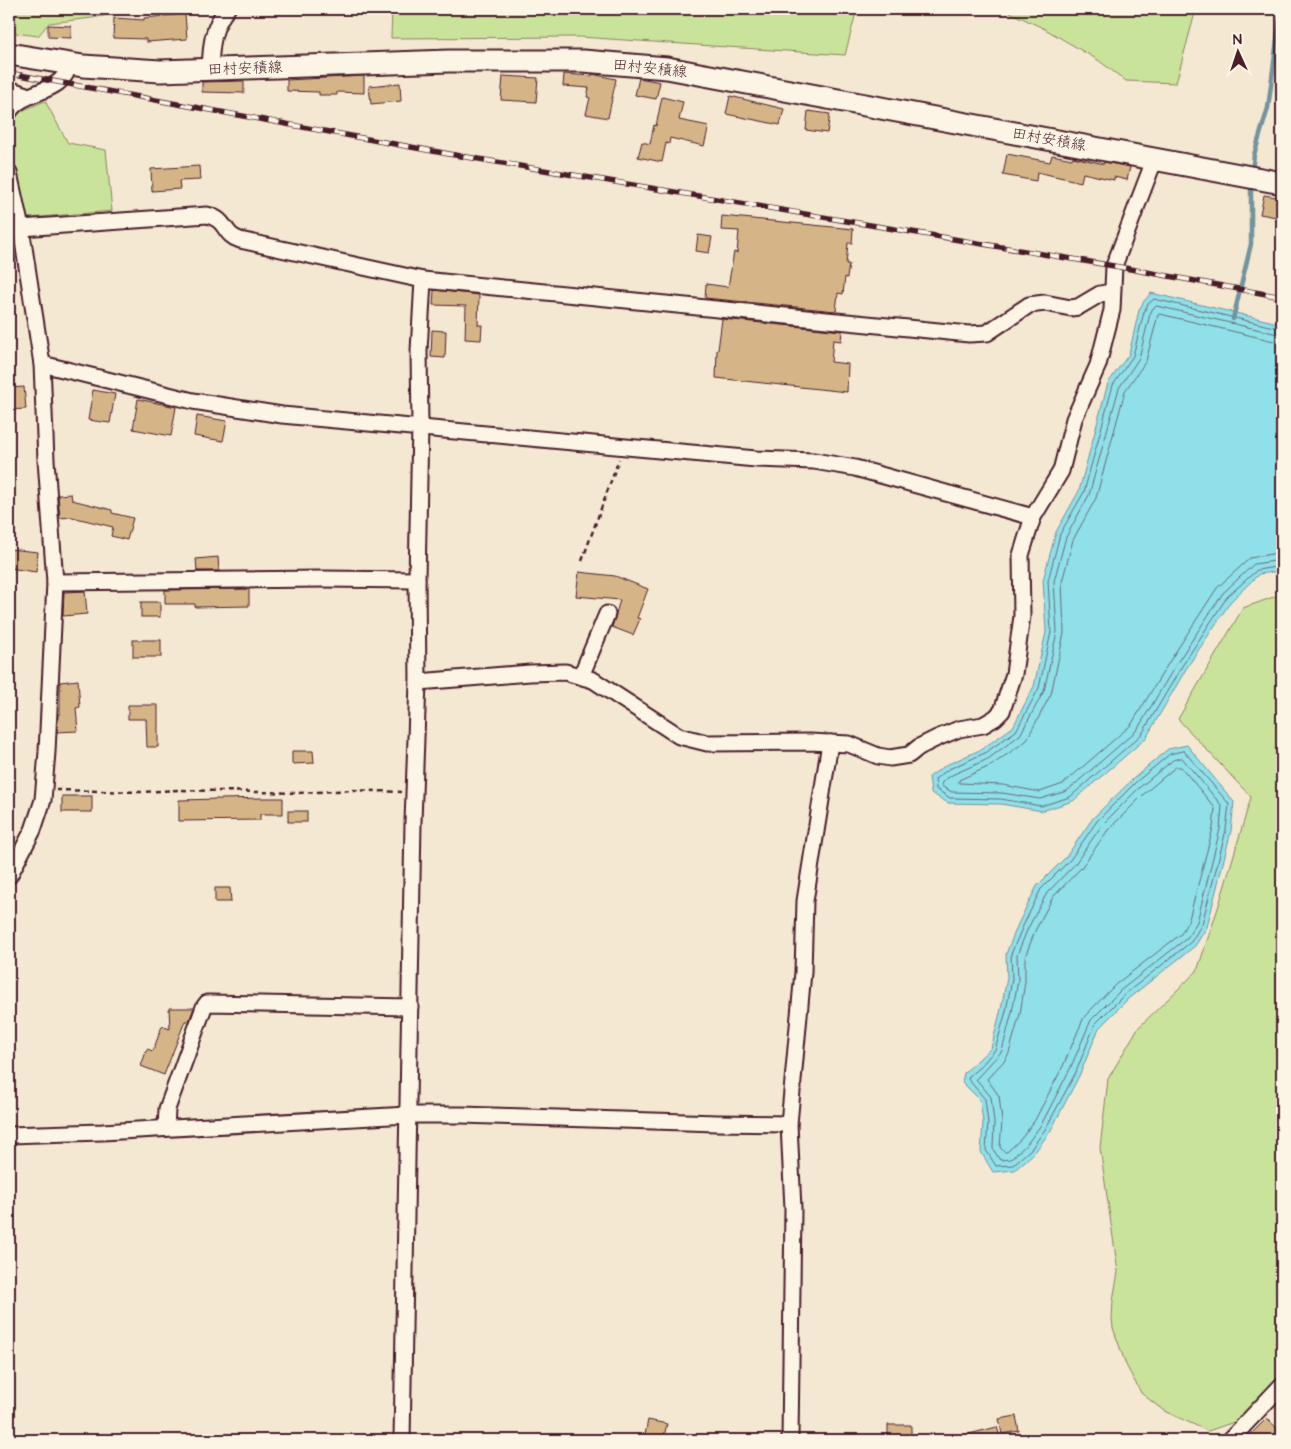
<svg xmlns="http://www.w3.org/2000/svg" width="1291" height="1449" font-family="'Architects Daughter','Klee One',sans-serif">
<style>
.green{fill:#cae39a;stroke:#8a8162}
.water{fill:#8fe0e9;stroke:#73939d}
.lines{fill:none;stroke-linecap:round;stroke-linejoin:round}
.shore{stroke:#666c77;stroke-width:1}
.stream{stroke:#73939d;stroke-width:4.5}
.building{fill:#d5b588;stroke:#4a1f2b}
.minor-casing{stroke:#4a1f2b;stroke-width:19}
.secondary-casing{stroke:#4a1f2b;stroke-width:25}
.path{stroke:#4a1f2b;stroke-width:2.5;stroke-dasharray:5 4;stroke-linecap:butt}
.minor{stroke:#fcf5e5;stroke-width:15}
.secondary{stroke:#fcf5e5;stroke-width:21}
.rail-casing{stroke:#4a1f2b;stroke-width:5.5}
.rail{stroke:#fcf5e5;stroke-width:4;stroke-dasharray:11;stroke-linecap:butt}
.labels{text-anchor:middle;stroke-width:4;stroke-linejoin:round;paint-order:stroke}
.street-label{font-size:15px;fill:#4a1f2b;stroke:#fcf5e5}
</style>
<rect width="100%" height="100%" fill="#f4e8d2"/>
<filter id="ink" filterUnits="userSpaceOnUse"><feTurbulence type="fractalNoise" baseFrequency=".02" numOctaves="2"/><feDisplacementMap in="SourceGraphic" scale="10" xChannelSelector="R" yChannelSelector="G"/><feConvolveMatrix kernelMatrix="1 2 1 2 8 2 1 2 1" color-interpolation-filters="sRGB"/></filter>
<g filter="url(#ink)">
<g class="green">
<polygon points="9,9 138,9 92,18 49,23 38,36 9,32"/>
<polygon points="392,9 857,9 845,55 580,37 391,38"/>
<polygon points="1003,9 1196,9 1176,83 1126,81 1098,60 1045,29"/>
<polygon points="45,101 68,143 106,150 112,211 29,218 23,214 10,138 10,126 19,112"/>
<polygon points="1282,594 1282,1378 1271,1384 1237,1421 1208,1431 1164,1411 1141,1393 1126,1365 1113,1328 1112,1319 1113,1300 1118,1272 1100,1148 1108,1079 1138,1028 1197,971 1219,905 1251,797 1178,719 1243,608"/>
</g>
<g class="water">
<polygon points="1151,293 1282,324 1282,571 1259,574 1231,601 1186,669 1146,738 1073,801 1042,811 1001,804 948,803 931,793 929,777 946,765 982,749 1013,727 1034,686 1046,632 1043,580 1056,532 1079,491 1108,383 1129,354 1139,310 1144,301"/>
<polygon points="1187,745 1234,802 1231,831 1207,927 1195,946 1129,998 1099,1028 1080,1074 1051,1130 1035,1152 1015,1170 993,1172 981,1152 983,1122 980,1100 962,1082 964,1073 991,1048 1001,1009 1007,978 1006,954 1018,924 1037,886 1066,857 1093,818 1133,779 1168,749"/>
</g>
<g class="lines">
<g class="shore">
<polyline points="1282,329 1154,299 1148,304 1144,312 1133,356 1113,385 1084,492 1060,534 1048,581 1051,632 1039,688 1016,731 985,753 949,769 935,779 936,789 950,798 1001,799 1041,806 1070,797 1142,734 1182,666 1227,597 1257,570 1282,566"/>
<polyline points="1282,335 1157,306 1153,308 1150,314 1139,358 1119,388 1089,495 1066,537 1054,581 1057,632 1044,691 1020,735 988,759 952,775 942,782 941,786 952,792 1002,793 1040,799 1067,791 1137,730 1177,663 1223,593 1254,564 1282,560"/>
<polyline points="1282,343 1160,314 1158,315 1146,361 1125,391 1096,498 1073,540 1062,582 1064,633 1051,694 1026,741 992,765 959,780 959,783 1003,785 1040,792 1063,784 1131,725 1171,659 1217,588 1250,558 1282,552"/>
<polygon points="1184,751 1229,804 1226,830 1202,924 1191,942 1125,994 1095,1024 1076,1072 1046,1128 1032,1148 1013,1165 996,1166 986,1150 988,1123 985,1099 968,1079 969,1076 980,1067 995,1050 1006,1011 1012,979 1011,954 1023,926 1041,889 1070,860 1097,821 1136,782 1170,754"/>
<polygon points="1182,758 1222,806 1220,829 1197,922 1187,938 1121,990 1091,1020 1070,1069 1041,1125 1027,1144 1011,1159 1000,1160 993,1149 994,1122 991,1097 976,1079 1002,1051 1012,1012 1018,981 1017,955 1028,928 1047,893 1075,864 1102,825 1140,787 1173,760"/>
<polygon points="1176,767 1181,767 1215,808 1213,828 1189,919 1181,934 1116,984 1084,1017 1063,1066 1035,1120 1021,1139 1007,1152 1004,1152 1000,1147 1002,1121 999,1096 987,1079 1005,1060 1009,1053 1020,1014 1025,982 1025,957 1035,931 1053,897 1081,868 1108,830 1145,793"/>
</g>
<g class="stream">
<polyline points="1252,171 1254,155 1268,108 1281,9"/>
<polyline points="1233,319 1251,244 1251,183"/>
</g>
</g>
<g class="building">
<polygon points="185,14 187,39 146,42 146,39 113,38 114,18 144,20 144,18"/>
<polygon points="48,25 71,26 71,38 48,37"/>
<polygon points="564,74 592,76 592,74 616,79 608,118 586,114 590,98 587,97 589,88 563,86"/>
<polygon points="364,76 364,93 337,92 337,95 319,95 319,92 287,91 287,80"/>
<polygon points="503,76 538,78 536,102 501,100"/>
<polygon points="639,78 660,82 656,99 635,95"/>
<polygon points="244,81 244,93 202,92 202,82"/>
<polygon points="400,83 401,101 371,104 369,86"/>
<polygon points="730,96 784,109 780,125 726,114"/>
<polygon points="662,97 683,102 679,120 709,126 704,146 670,138 669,144 666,143 662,162 638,157 642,142 650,144 654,125 656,126"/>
<polygon points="808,111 830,114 827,133 806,130"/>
<polygon points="1007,154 1050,162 1052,155 1072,159 1073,157 1104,164 1104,162 1130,167 1127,180 1114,177 1114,180 1083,173 1081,182 1037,172 1036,181 1003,175"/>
<polygon points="199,166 200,180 179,181 180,189 152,191 151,169"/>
<polygon points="1264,195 1282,198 1282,218 1260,214"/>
<polygon points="722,216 853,229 852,243 848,243 846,264 849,264 847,278 845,277 843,294 838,293 836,311 705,298 706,284 728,287 734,252 737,253 739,231 721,230"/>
<polygon points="698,235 712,237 709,253 696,251"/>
<polygon points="434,290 479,295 478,325 482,325 481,340 465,339 466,306 433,305"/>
<polygon points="722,319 842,331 841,341 833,340 831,362 848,364 847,392 716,378 717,350 718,350"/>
<polygon points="432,330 446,331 445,358 431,357"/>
<polygon points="24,387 26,409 9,410 9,388"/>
<polygon points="93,390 115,394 110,423 88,420"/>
<polygon points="138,399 176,407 171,436 133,429"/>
<polygon points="197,416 227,421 223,441 194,436"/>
<polygon points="71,494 72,500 112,510 112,513 133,518 127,540 111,536 113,527 72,517 60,518 58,495"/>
<polygon points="9,549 38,552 36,572 9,568"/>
<polygon points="218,557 219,571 197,571 196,559"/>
<polygon points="579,572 615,576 648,589 637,618 640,619 633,635 612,627 620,600 576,596"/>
<polygon points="249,589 249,606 195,607 195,604 165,604 165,590"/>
<polygon points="85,591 87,614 63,616 64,592"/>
<rect x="141" y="602" width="19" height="15"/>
<rect x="133" y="640" width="28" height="17"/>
<polygon points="78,680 80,707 76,708 78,731 57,732 58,714 60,714 60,682"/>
<polygon points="128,705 158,705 158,747 147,747 146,719 128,719"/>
<polygon points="292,751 313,751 314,763 292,764"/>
<rect x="62" y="796" width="30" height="16"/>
<polygon points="264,798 283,798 283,814 260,814 260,820 179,821 179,800"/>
<rect x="288" y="811" width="19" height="11"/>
<polygon points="215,888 230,888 231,902 215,902"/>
<polygon points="169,1008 194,1008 189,1021 185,1021 164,1075 141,1066 147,1049 153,1051 162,1026 170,1029"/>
<polygon points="1016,1416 1019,1431 1002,1434 999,1419"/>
<polygon points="1267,1418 1282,1434 1282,1440 1245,1440"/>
<polygon points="648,1420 667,1424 663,1440 644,1440"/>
<polygon points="888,1425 911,1425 911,1438 888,1439"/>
<polygon points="997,1427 1001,1440 961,1440 961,1436"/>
</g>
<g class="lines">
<g class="minor-casing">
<g id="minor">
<path d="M210 69C211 47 212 27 227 9"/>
<polyline points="9,89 29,96"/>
<path d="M9 112C24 88 64 95 69 64"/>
<polyline points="9,173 21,228 42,364 46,460 55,582 47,752 43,800 33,830 9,876"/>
<path d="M21 228 207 215C228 220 222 234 240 240L423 280 419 351 420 426 417 580 418 682 413 822 402 1440"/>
<polyline points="423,280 969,334 987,333 1029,305 1045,303 1071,308 1078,307 1100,294 1112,292"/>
<polyline points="42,364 193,401 282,415 756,459 814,461 855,468 1033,517"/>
<polyline points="55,582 323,579 417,580"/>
<polyline points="581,676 607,614"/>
<polyline points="418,682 530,673 565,672 593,680 679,736 707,743 810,742 849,744 878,756 890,758 909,755 919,747 937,738 959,729 983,725 995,718 1002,711 1014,674 1022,616 1021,555 1033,517 1061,471 1074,419 1098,365 1112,310 1114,266 1155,158"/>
<polyline points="166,1128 167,1109 204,1007 207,1003 410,1007"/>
<polyline points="9,1135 102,1132 408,1115 462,1115 717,1123 789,1124"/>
<polyline points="790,1440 793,1209 789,1124 803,972 805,901 830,743"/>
<polyline points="1230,1440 1282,1385"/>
</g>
</g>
<g class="secondary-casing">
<polyline id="secondary" points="9,54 83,66 160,71 449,61 583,61 667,68 1282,183"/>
</g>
<g class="path">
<polyline points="582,561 619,459"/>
<polyline points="56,790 140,792 180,790 297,793 352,790 401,792"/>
</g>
<use href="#minor" class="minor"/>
<use href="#secondary" class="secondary"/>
<g class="rail-casing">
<polyline id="rail" points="9,73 449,154 1114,266 1282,297"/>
</g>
<use href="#rail" class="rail"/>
</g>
</g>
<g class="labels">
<g class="street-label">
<text transform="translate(245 68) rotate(-2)" y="5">田村安積線</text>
<text transform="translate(650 68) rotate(6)" y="5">田村安積線</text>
<text transform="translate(1049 139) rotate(10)" y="5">田村安積線</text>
</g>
</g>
<rect width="1291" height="1449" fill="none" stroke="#fcf5e5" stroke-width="30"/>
<rect x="15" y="15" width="1261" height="1419" fill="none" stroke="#4a1f2b" stroke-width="2" filter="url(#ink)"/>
<g transform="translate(1238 52) rotate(357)" stroke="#fcf5e5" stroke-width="4" paint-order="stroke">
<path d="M0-4L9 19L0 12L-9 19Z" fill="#4a1f2b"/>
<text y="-8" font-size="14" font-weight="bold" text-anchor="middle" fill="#4a1f2b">N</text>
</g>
</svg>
